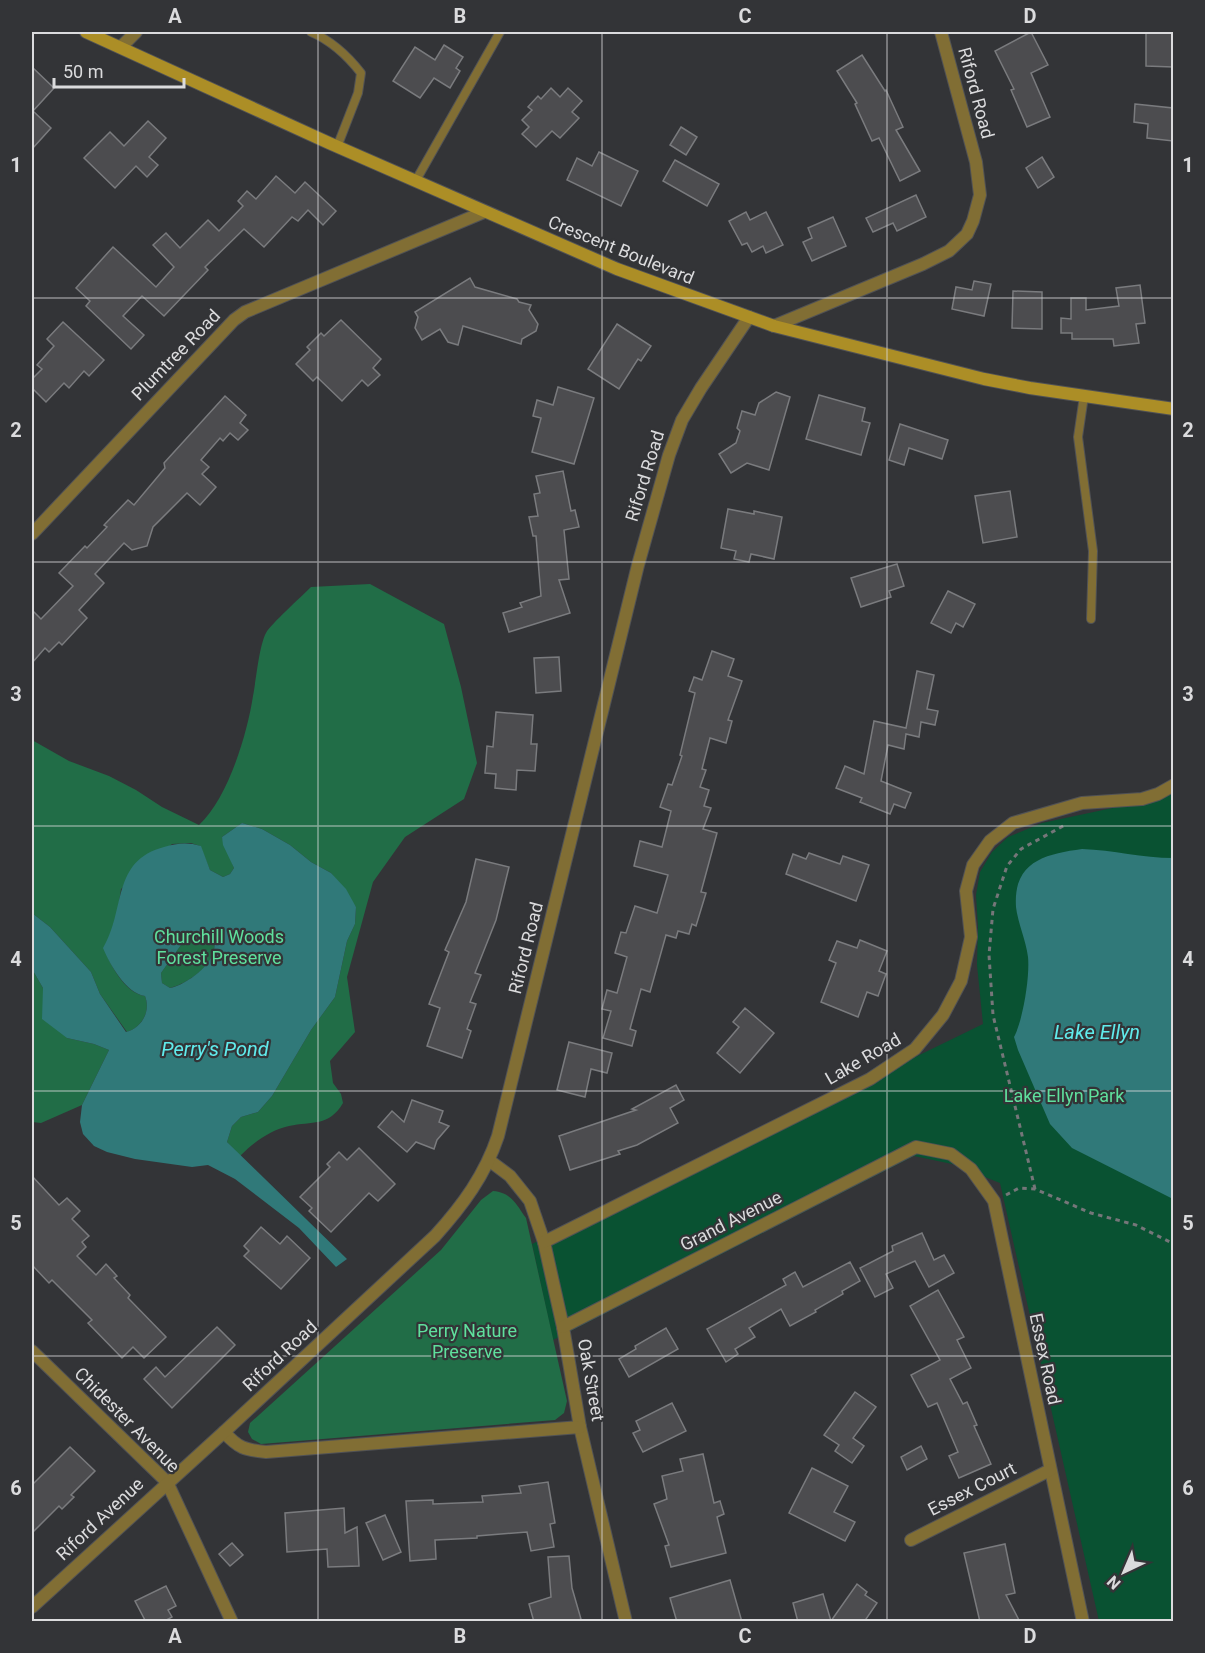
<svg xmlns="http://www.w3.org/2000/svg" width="1205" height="1653" font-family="Roboto,sans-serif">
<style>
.green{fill:#095232}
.forest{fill:#216d47}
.water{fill:#307979;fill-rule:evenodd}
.building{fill:#4c4c4f;stroke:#7a7b7e;stroke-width:1.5}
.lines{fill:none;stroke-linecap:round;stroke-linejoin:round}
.lane-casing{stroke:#515255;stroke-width:10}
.street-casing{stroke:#515255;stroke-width:14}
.secondary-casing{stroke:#515255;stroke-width:14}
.path{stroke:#757679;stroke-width:3;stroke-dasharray:4.5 4.5;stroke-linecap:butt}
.lane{stroke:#816e34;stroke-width:8}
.street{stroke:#816e34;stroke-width:12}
.secondary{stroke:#ac8e26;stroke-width:12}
.grid{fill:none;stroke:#dbdbdd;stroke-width:1.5;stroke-opacity:0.55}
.labels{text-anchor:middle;stroke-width:4.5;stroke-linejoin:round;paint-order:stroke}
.street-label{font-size:18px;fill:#dbdbdd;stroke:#333437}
.park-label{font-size:18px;fill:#5fe09d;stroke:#333437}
.water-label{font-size:20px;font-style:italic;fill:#60ebec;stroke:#333437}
.neatline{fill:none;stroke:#dbdbdd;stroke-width:2}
.grid-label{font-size:20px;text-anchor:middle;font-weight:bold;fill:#dbdbdd}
</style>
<rect width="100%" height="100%" fill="#333437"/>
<polygon class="green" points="1173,790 1173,1621 1099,1621 1000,1183 952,1164 914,1156 553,1340 532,1244 983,1024 977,965 978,926 976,895 980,872 992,852 1008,837 1042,823 1150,800"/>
<g class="forest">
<path d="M370 584 444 624 461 687 477 763 464 799 405 837 373 882 347 977 355 1032 330 1061 333 1083 341 1094 343 1103C329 1127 312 1121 289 1126 270 1130 253 1143 240 1156L227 1142 232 1126 241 1117 258 1112 272 1096 311 1030 335 997 347 941 355 924 356 907 331 873 311 862 290 845 262 829 242 823 222 837 234 868 230 874 223 877 210 870 200 846 191 843 172 844 121 889C118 910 115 929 104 948 110 965 125 993 145 996 151 1011 142 1027 127 1032L100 994 91 972 50 927 32 913V740L69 761 109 776 136 790 162 807 199 825C228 798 247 735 253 696 256 681 259 646 266 633 271 624 301 597 311 587Z"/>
<path d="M206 929C231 953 193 982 170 988L162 983 161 973 186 938Z"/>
<polygon points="32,969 43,988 67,1038 94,1044 109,1050 82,1105 41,1123 32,1122"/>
<path d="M493 1191C512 1193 516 1204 526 1218L567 1401 564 1413 555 1420 261 1444 252 1439 248 1432 250 1423 441 1250 481 1200Z"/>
</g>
<g class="water">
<path d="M242 823 262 829 290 845 311 862 331 873 346 889 356 907 355 924 347 941 335 997 311 1030 272 1096 258 1112 241 1117 232 1126 227 1142 347 1259 336 1267 299 1228 235 1179 208 1165 192 1167 135 1159 107 1152 94 1146 83 1134 80 1122 82 1105 109 1050 94 1044 67 1038 42 1019 43 988 32 969V913L50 927 91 972 100 994 126 1032C142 1028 151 1011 145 996 126 993 110 965 103 948 126 910 111 861 164 847 177 843 188 842 201 846L210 870 223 877 230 874 234 868 223 845 222 837ZM206 929C232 951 192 983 170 988L162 983 161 973 186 938Z"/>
<path d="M1082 849C1113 850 1143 858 1173 858V1199L1072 1148 1050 1124 1018 1050 1014 1037C1023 1020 1030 976 1028 957 1026 940 1018 924 1016 907 1013 861 1046 854 1082 849Z"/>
</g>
<g class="building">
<polygon points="1031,32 1048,65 1031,73 1050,117 1027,127 1011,90 1014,89 995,51"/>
<polygon points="1146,32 1173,32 1173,67 1146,66"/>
<polygon points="444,45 463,57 456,68 460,71 450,88 434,78 420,98 393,81 415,47 435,60"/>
<polygon points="862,55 885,91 886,90 903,127 896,130 920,171 900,181 879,138 872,141 855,104 857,103 837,71"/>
<polygon points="32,67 54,88 33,111 51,128 32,149"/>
<polygon points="551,88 560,97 568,88 582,101 572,112 579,118 560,138 552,131 536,147 522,134 529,127 522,120 532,110 528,107 538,96 541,99"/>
<polygon points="1135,104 1173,108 1173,141 1147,138 1148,124 1134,122"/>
<polygon points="148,121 166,138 149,157 158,165 147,177 136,166 115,188 84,158 110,132 124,146"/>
<polygon points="681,127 697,137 686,155 670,145"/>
<polygon points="599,152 638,171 621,206 567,180 577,158 592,166"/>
<polygon points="1042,157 1054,177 1038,188 1026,168"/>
<polygon points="675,160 719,184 707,206 663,181"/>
<polygon points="276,176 295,193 305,182 336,211 323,225 308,210 298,221 292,217 264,247 244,229 205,267 208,270 164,316 142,296 123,316 144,335 131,349 86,306 90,301 76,288 113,247 156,287 174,267 153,245 166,233 180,248 208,220 219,231 243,206 238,201 247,191 256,199"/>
<polygon points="916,195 926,217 897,231 893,223 873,232 866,218"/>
<polygon points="746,212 750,220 766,212 783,245 766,253 763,246 752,252 747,243 742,245 729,221"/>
<polygon points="833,217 846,246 812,261 803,242 812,238 808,228"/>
<polygon points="470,278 475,287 517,299 519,302 531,305 529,310 538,324 536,331 522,339 521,344 463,326 458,345 448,342 440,329 422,340 415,328 418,317 415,312"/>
<polygon points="974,281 991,284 984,316 952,309 956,287 972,290"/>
<polygon points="1140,285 1145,323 1136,324 1139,343 1114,346 1113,339 1072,339 1072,333 1061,333 1061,318 1071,319 1071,298 1086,298 1086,310 1119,306 1116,288"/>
<polygon points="1013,291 1042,292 1042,329 1012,328"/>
<polygon points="341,320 381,359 373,368 380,375 368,386 362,380 342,401 317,377 313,381 296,364 310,350 307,347 321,333 324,336"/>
<polygon points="63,322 104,360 89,376 84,371 69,388 64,383 46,402 32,388 32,379 42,369 37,365 54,346 47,339"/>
<polygon points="617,324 651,346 641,361 638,359 619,389 588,369"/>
<polygon points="558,387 594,398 574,464 532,452 541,418 533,416 537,400 553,405"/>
<polygon points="776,392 790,397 769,470 747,463 731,473 719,454 736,443 740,431 737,428 742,411 755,415 759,403"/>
<polygon points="819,395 865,408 862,421 870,423 861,455 806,439"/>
<polygon points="225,396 246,415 240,423 248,430 238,440 230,433 223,441 220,438 201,460 209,467 202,474 216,487 200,505 187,493 153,527 147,546 132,550 124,543 95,574 104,583 79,610 87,618 62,645 59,642 49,652 45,648 32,663 32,610 41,619 73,586 59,573 85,546 87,548 107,527 104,525 128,500 134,505 165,468 164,463"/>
<polygon points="900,424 948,440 942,459 909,448 904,465 889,460"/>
<polygon points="563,471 571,511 575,510 579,527 564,530 569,579 559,580 570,613 509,632 503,613 522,607 520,603 541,596 536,536 533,536 529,517 538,516 534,494 540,493 536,476"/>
<polygon points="1010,491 1017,537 983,543 975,496"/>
<polygon points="728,509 754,514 754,511 782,517 774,559 751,554 749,562 734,559 736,551 721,548"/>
<polygon points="897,564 904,586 889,591 891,597 861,607 851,578"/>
<polygon points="948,591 975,604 963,627 956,623 951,633 931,623"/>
<polygon points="712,651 734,659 728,676 742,681 728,720 732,721 726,743 710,738 702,769 706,770 700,787 709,790 704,806 711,808 703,829 717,833 701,892 706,893 696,926 692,924 689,934 678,931 676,938 666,935 650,992 641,989 630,1029 636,1031 632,1046 603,1038 611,1011 602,1009 607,990 617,993 627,957 615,953 621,932 626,933 635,906 657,913 668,875 634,866 640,841 662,847 671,811 660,807 668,784 672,785 682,756 680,755 695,693 689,691 694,677 702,680"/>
<polygon points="559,657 561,691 536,693 534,658"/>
<polygon points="917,671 934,675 927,709 938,711 935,725 921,722 919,737 906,734 904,749 888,745 881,781 911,793 905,808 894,804 890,814 860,802 862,798 836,788 845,766 864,774 874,721 906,728"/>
<polygon points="496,712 533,715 531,744 537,744 535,771 517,770 516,790 495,788 496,774 485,773 487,746 493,747"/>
<polygon points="809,853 840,864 843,856 869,865 856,901 786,874 793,854 806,859"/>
<polygon points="476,859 509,867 496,920 475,973 481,975 470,1002 476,1004 467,1029 471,1031 462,1058 427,1046 440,1008 429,1004 449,952 445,950 466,902"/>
<polygon points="860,940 887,951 879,971 886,974 878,996 867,992 858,1017 821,1002 836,963 829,960 837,941 857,948"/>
<polygon points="745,1008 774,1033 740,1073 717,1053 739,1027 733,1022"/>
<polygon points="569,1042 612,1053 607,1073 591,1069 585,1097 557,1090"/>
<polygon points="676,1085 684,1100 670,1108 678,1123 637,1145 618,1151 620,1154 570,1170 559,1136 636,1110 632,1109"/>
<polygon points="412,1100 443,1111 439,1122 449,1126 437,1140 434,1149 416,1142 407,1152 378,1127 392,1111 404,1122"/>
<polygon points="359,1148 395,1184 378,1201 369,1193 331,1232 309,1211 312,1208 300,1197 330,1167 327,1164 339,1152 347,1160"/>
<polygon points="32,1176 59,1205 67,1198 80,1211 72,1219 89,1236 82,1242 86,1247 77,1256 96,1275 106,1264 117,1276 114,1278 130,1295 128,1298 166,1337 144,1358 133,1347 122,1358 88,1323 92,1320 52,1280 49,1283 32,1265"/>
<polygon points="261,1227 280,1244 287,1236 310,1258 281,1289 244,1256 249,1251 244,1246"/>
<polygon points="922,1233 934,1260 944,1255 954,1273 929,1287 915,1261 886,1274 893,1288 875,1297 860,1268 893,1251 892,1246"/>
<polygon points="850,1262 860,1281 842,1291 843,1294 815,1310 816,1312 790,1326 781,1309 749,1328 755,1337 735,1349 738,1354 726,1362 707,1329 786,1285 783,1279 795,1272 803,1287"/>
<polygon points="938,1290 964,1337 957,1340 971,1368 950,1379 963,1404 967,1402 977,1425 974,1426 991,1464 959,1478 949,1456 958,1452 937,1403 928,1407 911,1375 940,1360 910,1306"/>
<polygon points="217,1327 235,1345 172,1408 144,1379 156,1367 165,1377"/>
<polygon points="666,1328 678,1349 629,1377 619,1359 636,1349 635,1346"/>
<polygon points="855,1392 876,1407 853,1438 864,1446 852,1463 835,1451 839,1445 824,1435"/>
<polygon points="672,1403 686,1431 643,1452 633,1433 640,1430 636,1421"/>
<polygon points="921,1446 927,1459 907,1470 901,1457"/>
<polygon points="70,1447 95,1471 71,1495 74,1497 62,1509 59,1506 32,1533 32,1485"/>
<polygon points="703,1454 714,1503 720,1501 724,1514 717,1517 726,1553 671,1567 665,1546 669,1545 654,1504 667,1499 662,1476 683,1471 680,1459"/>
<polygon points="812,1468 848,1486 834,1512 855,1522 845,1541 789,1513"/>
<polygon points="548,1482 555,1523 550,1524 554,1547 531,1551 527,1532 477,1536 477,1538 435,1540 436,1559 410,1561 406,1501 433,1500 433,1504 483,1502 482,1496 521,1493 519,1486"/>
<polygon points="344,1508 345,1533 357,1527 359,1566 328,1567 327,1549 287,1552 285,1513"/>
<polygon points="385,1515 401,1552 383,1560 366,1523"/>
<polygon points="232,1543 243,1555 230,1566 219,1554"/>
<polygon points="1005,1544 1015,1593 1006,1595 1020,1622 980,1622 964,1553"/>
<polygon points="569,1556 572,1588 581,1619 574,1622 534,1622 529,1604 551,1597 548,1557"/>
<polygon points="730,1580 742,1622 677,1622 670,1598"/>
<polygon points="857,1584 867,1592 865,1595 877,1603 864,1622 798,1622 793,1603 823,1594 831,1621"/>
<polygon points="166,1586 176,1606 168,1610 172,1617 163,1622 146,1622 135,1601"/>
</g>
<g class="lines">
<g class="lane-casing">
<g id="lane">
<path d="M311 32C332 41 347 55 361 73L358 93 337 147"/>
<polyline points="415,182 500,32"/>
<polyline points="1084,396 1078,437 1093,551 1091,619"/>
</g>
</g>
<g class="street-casing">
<g id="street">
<polyline points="121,47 136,32"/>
<polyline points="774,326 923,264 949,251 967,234 973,221 980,195 976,162 941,32"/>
<polyline points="32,534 234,320 245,312 484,212"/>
<polyline points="490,1161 510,1176 530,1201 544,1242 563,1327 580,1427 626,1622"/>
<polyline points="544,1242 870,1079 915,1049 943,1015 961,981 971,937 966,891 973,865 990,841 1013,823 1082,803 1142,799 1158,794 1174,785"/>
<polyline points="563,1327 916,1147 951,1154 971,1169 994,1201 1083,1622"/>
<polyline points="32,1351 167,1482 232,1622"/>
<path d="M224 1432C238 1448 245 1450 266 1452L580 1427"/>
<polyline points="911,1540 1050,1470"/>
<path d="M32 1607 224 1432 435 1236C463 1205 485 1175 498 1136L638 565 669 455 682 420 701 388 749 317"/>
</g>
</g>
<g class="secondary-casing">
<polyline id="secondary" points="86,32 329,143 617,269 774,326 984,379 1030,388 1174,409"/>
</g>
<g class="path">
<polyline points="1035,1189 993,1015 989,955 993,909 1007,866 1021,849 1065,825"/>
<polyline points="1006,1195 1019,1188 1035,1189 1091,1213 1136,1225 1174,1244"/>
</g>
<use href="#lane" class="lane"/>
<use href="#street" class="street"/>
<use href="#secondary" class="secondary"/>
</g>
<path class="grid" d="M318 32V1622M602 32V1622M887 32V1622M32 298H1174M32 562H1174M32 826H1174M32 1091H1174M32 1356H1174"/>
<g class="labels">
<g class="street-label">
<text transform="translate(976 93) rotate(75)" y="6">Riford Road</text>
<text transform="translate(621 250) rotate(22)" y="6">Crescent Boulevard</text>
<text transform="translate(176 355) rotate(-46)" y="6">Plumtree Road</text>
<text transform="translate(645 476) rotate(-73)" y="6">Riford Road</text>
<text transform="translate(526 948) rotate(-76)" y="6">Riford Road</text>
<text transform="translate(863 1059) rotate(-30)" y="6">Lake Road</text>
<text transform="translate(731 1221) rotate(-27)" y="6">Grand Avenue</text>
<text transform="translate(280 1356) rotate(-43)" y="6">Riford Road</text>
<text transform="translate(1045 1359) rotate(78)" y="6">Essex Road</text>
<text transform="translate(591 1380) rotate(80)" y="6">Oak Street</text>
<text transform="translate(127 1420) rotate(45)" y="6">Chidester Avenue</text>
<text transform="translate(972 1489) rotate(-27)" y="6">Essex Court</text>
<text transform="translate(100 1519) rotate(-43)" y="6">Riford Avenue</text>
</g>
<g class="park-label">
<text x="219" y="943">Churchill Woods<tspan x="219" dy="21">Forest Preserve</tspan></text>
<text x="1064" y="1102">Lake Ellyn Park</text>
<text x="467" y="1337">Perry Nature<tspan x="467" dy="21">Preserve</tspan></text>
</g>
<g class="water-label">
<text x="1097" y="1039">Lake Ellyn</text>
<text x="215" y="1056">Perry's Pond</text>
</g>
</g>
<rect width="1205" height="1653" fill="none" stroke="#333437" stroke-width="66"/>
<g transform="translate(1124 1572) rotate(224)" stroke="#333437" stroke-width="4.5" paint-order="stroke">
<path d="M0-4.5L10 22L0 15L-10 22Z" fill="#dbdbdd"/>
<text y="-9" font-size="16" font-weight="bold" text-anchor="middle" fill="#dbdbdd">N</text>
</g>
<path d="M54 78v9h130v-9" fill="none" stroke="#dbdbdd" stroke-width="3"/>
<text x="63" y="78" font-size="18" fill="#dbdbdd" stroke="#333437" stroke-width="4.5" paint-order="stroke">50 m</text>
<rect x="33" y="33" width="1139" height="1587" class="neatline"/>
<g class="grid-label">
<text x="175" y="23">A</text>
<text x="460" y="23">B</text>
<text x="745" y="23">C</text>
<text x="1030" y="23">D</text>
<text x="16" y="172">1</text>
<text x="1188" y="172">1</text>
<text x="16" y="437">2</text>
<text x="1188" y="437">2</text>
<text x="16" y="701">3</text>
<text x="1188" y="701">3</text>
<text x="16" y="966">4</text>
<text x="1188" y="966">4</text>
<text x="16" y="1230">5</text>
<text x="1188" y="1230">5</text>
<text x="16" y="1495">6</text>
<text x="1188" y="1495">6</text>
<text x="175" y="1643">A</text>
<text x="460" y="1643">B</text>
<text x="745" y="1643">C</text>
<text x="1030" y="1643">D</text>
</g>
</svg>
